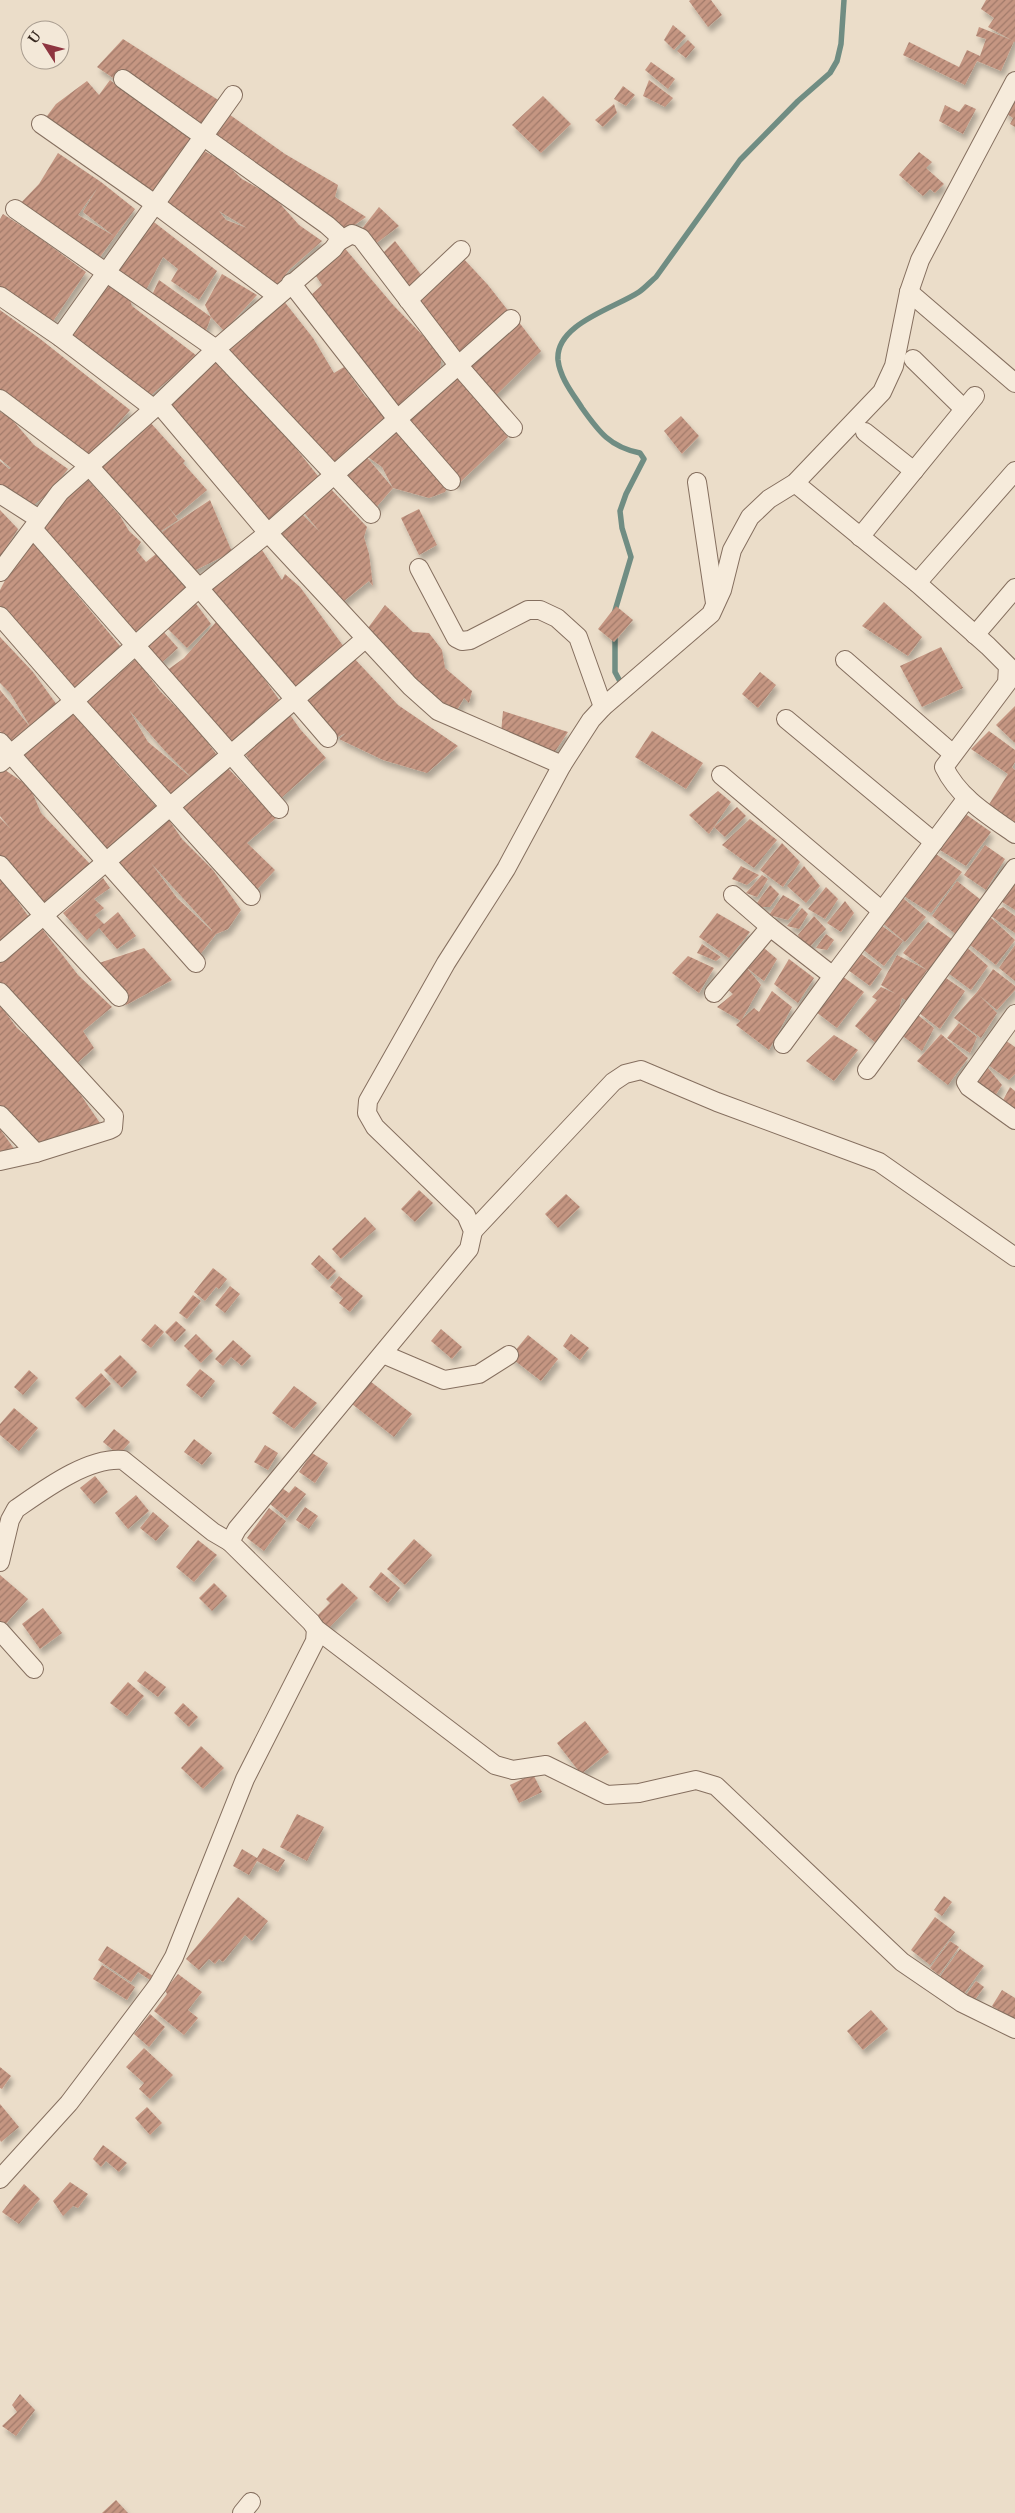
<svg xmlns="http://www.w3.org/2000/svg" width="1015" height="2513" font-family="Merriweather,serif">
<style>
.lines{fill:none;stroke-linecap:round;stroke-linejoin:round}
.stream{stroke:#708d83;stroke-width:5.5}
.building{fill:url(#building-hatch);fill-rule:evenodd;filter:url(#shadow)}
.street-casing{stroke:#856f5f;stroke-width:20}
.street{stroke:#f6ebdb;stroke-width:18}
</style>
<defs>
<pattern id="building-hatch" width="6" height="6" patternUnits="userSpaceOnUse" patternTransform="scale(1.25)"><rect width="6" height="6" fill="#c59682"/><path d="M-1 1l2-2M0 6l6-6M5 7l2-2" fill="none" stroke="#a17a6a"/></pattern>
<filter id="shadow"><feDropShadow dx="3" dy="5.5" stdDeviation="2.5" flood-color="#0004"/></filter>
</defs>
<rect width="100%" height="100%" fill="#ebddc9"/>
<g class="lines">
<g class="stream">
<path d="M614 614 631 557 622 528 620 511 626 494 644 459 640 453C610 447 599 432 582 408 573 394 560 378 558 360 555 324 615 308 639 292 645 288 650 282 656 277L740 160 798 101 830 73 837 61 841 44 844 0"/>
<polyline points="615,634 615,672 623,687"/>
</g>
</g>
<g class="building">
<polygon points="691,0 711,0 722,15 708,27 689,1"/>
<polygon points="986,0 1015,0 1015,42 988,27 994,18 981,9"/>
<polygon points="673,25 686,36 674,50 664,40"/>
<polygon points="979,27 1014,41 1001,71 977,61 965,85 903,55 909,42 959,67 967,50 980,56 986,39 976,36"/>
<polygon points="123,39 226,105 201,138 97,67"/>
<polygon points="688,40 695,47 686,58 677,51"/>
<polygon points="651,62 675,79 668,89 645,70"/>
<polygon points="110,80 140,103 198,140 147,204 41,124 56,104 87,81 99,95"/>
<polygon points="649,80 673,98 665,107 643,96"/>
<polygon points="623,86 635,95 626,106 614,99"/>
<polygon points="1015,94 1015,127 1010,124 1013,118 1004,112"/>
<polygon points="543,96 571,124 541,153 512,125"/>
<polygon points="614,104 617,113 603,127 595,120"/>
<polygon points="965,104 976,109 963,134 939,121 945,105 959,112"/>
<polygon points="226,112 285,154 338,185 335,197 366,217 343,233 210,138"/>
<path d="M199 148 224 162 242 179 274 197 299 225 322 241 290 269 274 289 161 203ZM219 211 247 228 226 220Z"/>
<polygon points="919,152 932,162 926,168 944,184 935,193 930,189 923,196 899,175"/>
<path d="M58 153 101 182 135 209 97 261 15 209 39 184ZM98 187 83 212 114 236 78 215Z"/>
<polygon points="379,207 399,226 374,245 361,230"/>
<polygon points="3,214 37,236 86,272 45,333 0,296 0,219"/>
<polygon points="150,219 217,271 199,300 171,281 178,269 163,257 144,294 116,274"/>
<polygon points="395,241 422,276 406,290 380,256"/>
<polygon points="342,245 394,306 442,355 439,376 396,411 300,305 322,285 314,273"/>
<polygon points="462,257 488,285 510,313 458,360 416,302"/>
<polygon points="222,274 257,295 224,331 211,317 205,305"/>
<polygon points="106,279 129,297 132,306 197,356 144,401 60,337"/>
<polygon points="159,280 211,317 203,339 151,297"/>
<polygon points="283,300 313,338 334,373 344,367 365,396 392,420 331,468 226,350"/>
<polygon points="0,310 39,338 130,410 109,434 88,465 0,399"/>
<polygon points="518,321 541,351 493,398 465,366"/>
<polygon points="217,358 270,416 322,481 264,524 166,406"/>
<polygon points="456,376 508,437 457,485 408,420"/>
<polygon points="0,412 9,416 34,445 68,469 47,495 28,509 0,489 0,461 9,469 11,468 0,459"/>
<polygon points="681,416 699,436 682,454 664,431"/>
<polygon points="149,421 185,461 156,492 183,463 207,490 176,516 167,505 178,520 149,539 92,466"/>
<path d="M393 427 447 488 445 492 429 498 393 488 373 511 340 478ZM365 455 382 467 393 488Z"/>
<polygon points="82,473 120,516 129,531 141,542 136,550 146,562 156,554 193,591 135,643 35,528"/>
<polygon points="329,487 367,527 364,537 369,554 373,586 369,581 339,605 277,534 300,512 320,532 301,509"/>
<polygon points="210,500 232,552 184,576 162,532"/>
<polygon points="419,509 437,545 419,555 401,518"/>
<polygon points="0,510 18,529 0,557"/>
<polygon points="32,541 120,646 72,691 45,654 0,613 0,590 11,569"/>
<polygon points="260,547 282,580 285,574 300,587 344,647 289,695 203,599 227,570"/>
<polygon points="194,601 211,624 187,648 167,628"/>
<polygon points="884,602 922,637 908,656 862,626"/>
<polygon points="385,605 413,632 429,633 442,650 445,668 472,691 469,703 464,698 453,717 365,632"/>
<polygon points="616,606 633,620 614,642 598,629"/>
<polygon points="216,622 253,663 300,729 326,758 279,800 240,747 233,754 166,671 184,658"/>
<polygon points="162,630 178,648 157,667 142,648"/>
<polygon points="0,637 33,672 57,705 11,746 0,731 0,690 31,728 10,693 0,683"/>
<polygon points="941,647 963,688 922,707 900,666"/>
<polygon points="351,655 398,705 458,746 427,773 383,760 339,739 346,733 338,737 297,700"/>
<path d="M136 659 160 691 197 728 222 762 166 803 83 702ZM129 710 165 751 193 779 148 742Z"/>
<polygon points="760,672 776,685 758,708 742,694"/>
<polygon points="1015,706 1015,743 996,725"/>
<polygon points="72,711 97,736 116,763 156,806 106,852 74,810 19,755 43,740"/>
<polygon points="503,711 568,732 552,756 501,733"/>
<polygon points="652,731 703,763 686,789 635,757"/>
<polygon points="989,731 1015,750 1015,762 1012,767 1015,770 1015,826 988,806 1008,774 971,749"/>
<polygon points="222,762 276,818 247,843 275,870 251,896 170,807"/>
<polygon points="5,770 30,787 41,813 91,865 42,906 0,860 0,818 11,829 0,816 0,773"/>
<polygon points="718,791 731,802 709,834 689,815"/>
<polygon points="737,807 746,816 725,837 714,827"/>
<polygon points="964,813 991,832 966,866 935,847"/>
<path d="M167 817 182 839 213 870 241 910 228 929 216 934 199 956 107 860ZM151 863 212 930V931L177 898Z"/>
<polygon points="750,819 777,840 754,868 722,845"/>
<polygon points="782,843 800,862 783,887 760,870"/>
<polygon points="985,845 1005,859 986,890 964,875"/>
<polygon points="933,852 962,872 931,913 899,893"/>
<polygon points="741,866 759,875 747,885 732,879"/>
<polygon points="804,866 820,886 806,903 787,886"/>
<polygon points="762,875 768,879 757,897 746,893"/>
<polygon points="1015,875 1015,910 999,900"/>
<polygon points="103,878 110,888 94,899 104,908 95,915 104,924 118,912 136,936 117,949 99,928 87,940 63,913"/>
<polygon points="0,879 7,886 31,920 0,944"/>
<polygon points="957,881 981,900 957,935 932,916"/>
<polygon points="770,885 779,894 770,907 754,907"/>
<polygon points="826,887 838,899 825,919 808,909"/>
<polygon points="783,895 800,905 788,920 769,915"/>
<polygon points="899,895 926,917 905,942 879,920"/>
<polygon points="845,901 854,913 841,932 827,923"/>
<polygon points="1003,907 1015,916 1015,933 988,914"/>
<polygon points="802,908 808,914 799,929 787,926"/>
<polygon points="717,913 750,932 729,958 699,937"/>
<polygon points="988,915 1015,940 996,965 965,941"/>
<polygon points="814,916 826,929 806,951 798,935"/>
<polygon points="928,922 953,940 929,971 927,970 907,1001 902,998 898,1013 876,1043 855,1026 877,1000 872,997 881,987 896,994 881,985 897,955 927,970 903,953"/>
<polygon points="878,923 903,941 884,966 860,947"/>
<polygon points="40,926 78,975 112,1007 83,1031 94,1048 75,1065 0,985 0,960"/>
<polygon points="826,934 834,940 827,950 816,948"/>
<polygon points="702,944 721,957 716,961 697,953"/>
<polygon points="963,944 988,966 971,990 944,970"/>
<polygon points="1015,945 1015,981 999,968"/>
<polygon points="144,948 172,980 126,1005 99,963"/>
<polygon points="764,948 777,959 764,981 747,968 761,985 741,1021 717,1007 733,994 727,989 747,968 744,965"/>
<polygon points="860,953 882,969 870,986 848,970"/>
<polygon points="688,956 714,968 699,993 672,973"/>
<polygon points="789,959 814,978 798,1003 774,984"/>
<polygon points="993,969 1015,986 1015,990 997,1010 980,996 997,1013 981,1038 954,1018 977,992"/>
<polygon points="842,976 864,992 837,1028 816,1012"/>
<polygon points="943,976 965,991 940,1029 919,1013 929,1001 924,998"/>
<polygon points="772,991 792,1007 769,1050 736,1025 754,1008 759,1012"/>
<polygon points="0,1005 17,1028 50,1056 70,1079 104,1129 36,1149 0,1110"/>
<polygon points="913,1011 934,1028 922,1051 899,1033"/>
<polygon points="959,1023 977,1037 970,1053 947,1038"/>
<polygon points="941,1034 968,1058 948,1085 917,1061"/>
<polygon points="834,1035 858,1050 834,1081 806,1061"/>
<polygon points="1002,1038 1015,1047 1015,1074 1009,1080 984,1062"/>
<polygon points="984,1063 1002,1085 993,1099 969,1082"/>
<polygon points="1010,1087 1015,1091 1015,1116 1001,1104"/>
<polygon points="0,1129 20,1157 0,1159"/>
<polygon points="419,1190 433,1203 415,1222 401,1209"/>
<polygon points="566,1194 580,1207 558,1228 545,1214"/>
<polygon points="365,1217 376,1229 341,1259 332,1249"/>
<polygon points="319,1255 336,1271 328,1280 311,1264"/>
<polygon points="213,1268 227,1279 219,1289 216,1287 205,1301 194,1292"/>
<polygon points="339,1276 363,1296 350,1312 339,1303 343,1298 330,1287"/>
<polygon points="230,1286 240,1294 225,1313 215,1305"/>
<polygon points="193,1295 201,1301 187,1319 179,1313"/>
<polygon points="176,1321 186,1330 175,1342 165,1332"/>
<polygon points="155,1324 164,1332 151,1348 141,1340"/>
<polygon points="441,1329 462,1347 452,1359 431,1341"/>
<polygon points="196,1334 213,1351 201,1363 184,1346"/>
<polygon points="571,1334 589,1348 580,1360 563,1346"/>
<polygon points="528,1335 558,1359 541,1381 510,1357"/>
<polygon points="233,1340 251,1356 242,1366 231,1357 223,1366 215,1359"/>
<polygon points="120,1355 137,1372 122,1388 104,1370"/>
<polygon points="200,1369 215,1381 202,1398 186,1385"/>
<polygon points="29,1370 38,1378 23,1395 14,1387"/>
<polygon points="101,1373 111,1384 85,1408 75,1398"/>
<polygon points="370,1381 412,1414 394,1437 352,1404"/>
<polygon points="294,1386 317,1403 294,1429 272,1413"/>
<polygon points="14,1408 38,1428 19,1451 0,1435 0,1424"/>
<polygon points="114,1429 130,1442 119,1455 103,1442"/>
<polygon points="194,1439 212,1453 202,1465 184,1452"/>
<polygon points="265,1445 278,1453 268,1470 254,1462"/>
<polygon points="312,1453 328,1463 315,1483 299,1472"/>
<polygon points="95,1476 108,1492 94,1504 80,1488"/>
<polygon points="295,1486 306,1494 287,1518 270,1504 282,1488 289,1493"/>
<polygon points="136,1495 149,1511 128,1529 115,1513"/>
<polygon points="305,1507 318,1516 309,1529 296,1520"/>
<polygon points="269,1508 286,1521 264,1551 247,1538"/>
<polygon points="153,1512 169,1526 156,1541 140,1528"/>
<polygon points="414,1539 432,1555 405,1585 387,1569"/>
<polygon points="198,1540 217,1555 194,1582 176,1567"/>
<polygon points="381,1572 400,1588 388,1603 369,1587"/>
<polygon points="0,1575 28,1599 2,1628 0,1626"/>
<polygon points="214,1583 227,1596 212,1611 199,1598"/>
<polygon points="342,1583 358,1598 326,1631 314,1619 330,1603 326,1599"/>
<polygon points="43,1608 62,1633 40,1649 22,1624"/>
<polygon points="145,1671 166,1687 158,1697 137,1681"/>
<polygon points="128,1682 144,1696 127,1716 110,1703"/>
<polygon points="183,1703 198,1717 189,1727 174,1713"/>
<polygon points="585,1721 609,1752 581,1774 557,1743"/>
<polygon points="201,1746 224,1768 203,1789 181,1768"/>
<polygon points="533,1774 542,1792 519,1803 510,1785"/>
<polygon points="297,1814 324,1827 307,1861 280,1847"/>
<polygon points="263,1848 285,1860 278,1872 257,1861 249,1875 233,1866 242,1849 257,1858"/>
<polygon points="944,1896 952,1902 942,1916 934,1910"/>
<polygon points="238,1897 268,1921 252,1941 245,1935 223,1962 219,1959 215,1964 209,1959 199,1970 186,1959"/>
<polygon points="935,1917 955,1932 930,1965 911,1950"/>
<polygon points="950,1941 959,1947 939,1975 930,1968"/>
<polygon points="107,1946 153,1976 150,1980 138,1972 131,1982 98,1960"/>
<polygon points="960,1949 984,1966 963,1995 939,1978"/>
<polygon points="102,1965 135,1987 127,2000 93,1979"/>
<polygon points="178,1974 202,1992 188,2010 198,2018 184,2035 154,2011 167,1994 165,1990"/>
<polygon points="976,1981 984,1987 972,2004 964,1998"/>
<polygon points="1002,1990 1015,1998 1015,2020 992,2006"/>
<polygon points="871,2010 888,2029 863,2050 847,2031"/>
<polygon points="150,2014 165,2027 149,2047 134,2034"/>
<polygon points="144,2048 173,2075 150,2099 139,2089 144,2083 126,2067"/>
<polygon points="0,2067 11,2076 2,2089 0,2088"/>
<polygon points="0,2104 19,2127 1,2142 0,2140"/>
<polygon points="147,2107 162,2123 150,2135 135,2118"/>
<polygon points="103,2145 127,2163 119,2172 106,2161 101,2167 93,2159"/>
<polygon points="70,2182 88,2194 78,2208 73,2206 63,2216 53,2201"/>
<polygon points="24,2184 40,2199 19,2224 2,2212"/>
<polygon points="20,2394 35,2410 16,2436 2,2426 17,2412 12,2405"/>
<polygon points="116,2500 128,2513 102,2513"/>
</g>
<g class="lines">
<g class="street-casing">
<g id="street">
<polyline points="123,79 327,225 337,234 338,242 333,249 216,349 159,404 268,533 410,686 438,711 562,765 591,720 603,707 711,614 722,590 732,550 750,517 769,499 795,483 882,392 894,366 909,292 920,260 1015,81"/>
<polyline points="41,124 155,204 276,295"/>
<polyline points="15,209 216,349 371,514"/>
<polyline points="338,242 352,234 361,238 458,365 513,428"/>
<polyline points="291,283 397,419 451,481"/>
<polyline points="909,292 1015,383"/>
<polyline points="0,296 60,337 153,408"/>
<polyline points="408,300 461,250"/>
<polyline points="60,337 233,95"/>
<polyline points="913,359 964,409"/>
<polyline points="0,399 88,465 199,588 328,738"/>
<polyline points="865,432 914,471"/>
<polyline points="697,482 715,603"/>
<path d="M795 483 917 583 988 646 1008 666 1007 683 944 767C959 798 988 815 1015 834"/>
<polyline points="0,494 39,519"/>
<polyline points="33,529 279,809"/>
<polyline points="860,537 975,396"/>
<polyline points="419,568 456,638 462,641 470,640 528,610 540,610 557,618 578,637 603,707"/>
<polyline points="0,572 60,492 159,404"/>
<polyline points="917,583 1015,471"/>
<polyline points="0,616 74,701 251,896"/>
<polyline points="975,635 1015,588"/>
<polyline points="845,660 953,754"/>
<polyline points="786,719 934,842"/>
<polyline points="0,742 196,963"/>
<polyline points="0,763 74,701 199,588 268,533 511,319"/>
<polyline points="562,765 506,869 446,963 368,1101 367,1113 375,1127 466,1215 473,1231 469,1249 237,1529 230,1542 311,1622 316,1629 495,1765 513,1770 546,1765 607,1795 639,1793 696,1780 716,1786 902,1962 962,2003 1015,2029"/>
<polyline points="721,775 882,911"/>
<polyline points="0,865 43,915 119,997"/>
<polyline points="733,895 770,927"/>
<polyline points="0,953 365,639"/>
<polyline points="0,992 114,1116 113,1128 109,1130 36,1153 0,1161"/>
<polyline points="714,993 770,927 833,976 967,798"/>
<polyline points="1015,1014 966,1082 969,1087 1015,1120"/>
<polyline points="783,1044 833,976"/>
<polyline points="867,1070 1015,868"/>
<polyline points="0,1115 36,1153"/>
<polyline points="473,1231 613,1082 625,1074 641,1070 717,1102 879,1162 1015,1257"/>
<polyline points="383,1354 444,1380 479,1374 509,1355"/>
<path d="M0 1562 10 1520 16 1509C45 1489 88 1457 123 1460L213 1532 230 1542"/>
<polyline points="0,1631 34,1669"/>
<polyline points="0,2179 69,2103 158,1985 174,1957 245,1779 315,1641 316,1629"/>
<polyline points="242,2513 251,2502"/>
</g>
</g>
<use href="#street" class="street"/>
</g>
<g transform="translate(45 45) rotate(306)"><circle r="24" fill="#f3e8d8" stroke="#a89c8f"/>
<path d="M0-4L9 19L0 12L-9 19Z" fill="#8e3540"/>
<text y="-8" font-size="14" font-weight="bold" text-anchor="middle" fill="#372921">U</text>
</g>
</svg>
